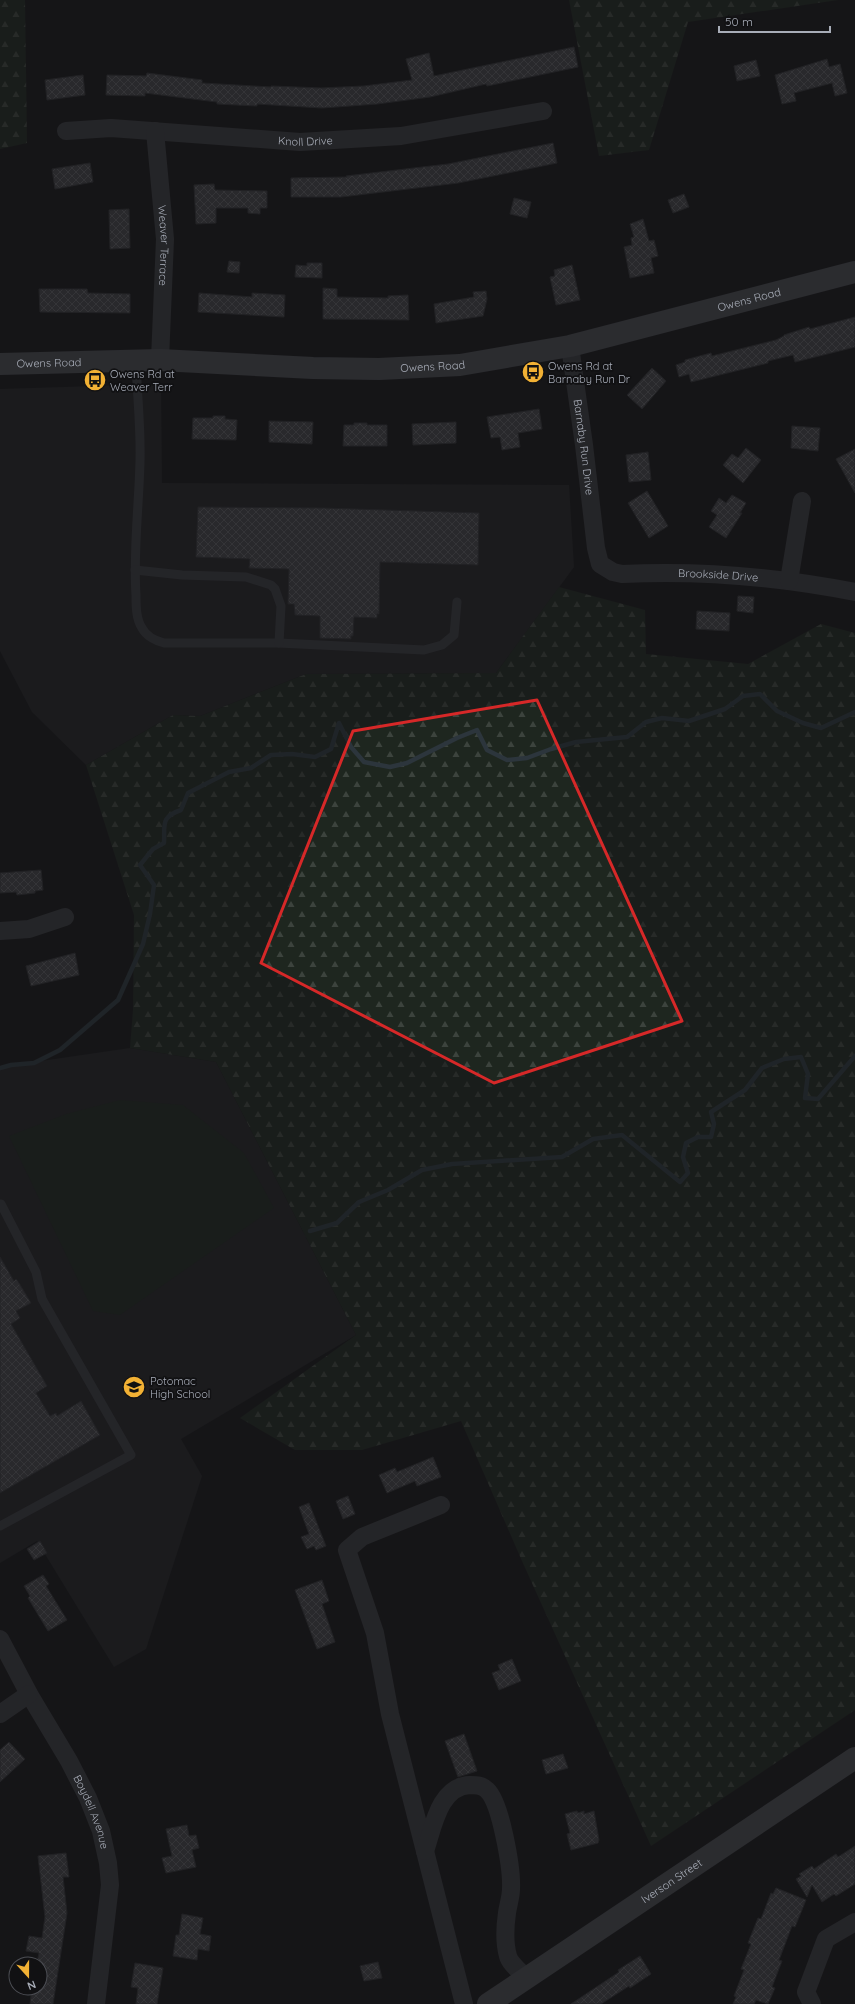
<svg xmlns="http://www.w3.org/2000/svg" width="855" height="2004" font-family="Quicksand,sans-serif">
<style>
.built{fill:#222225}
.green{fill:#1e261f}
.forest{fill:url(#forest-firs)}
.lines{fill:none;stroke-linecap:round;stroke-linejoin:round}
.stream{stroke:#2c353c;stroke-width:4.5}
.building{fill:url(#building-cross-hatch);stroke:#303034}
.lane{stroke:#37383d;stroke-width:9}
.street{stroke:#37383d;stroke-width:18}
.secondary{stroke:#45474d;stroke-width:22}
.marked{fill:none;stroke:#d62828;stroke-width:3;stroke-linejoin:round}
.labels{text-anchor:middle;stroke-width:3.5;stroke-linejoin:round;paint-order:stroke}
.street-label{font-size:11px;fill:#a8adb8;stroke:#111113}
.poi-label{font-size:11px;fill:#a8adb8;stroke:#111113;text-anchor:start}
</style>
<defs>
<pattern id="forest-firs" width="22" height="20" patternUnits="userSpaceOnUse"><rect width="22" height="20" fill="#1e261f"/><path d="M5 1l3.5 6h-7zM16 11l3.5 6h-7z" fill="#3c433d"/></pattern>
<pattern id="building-cross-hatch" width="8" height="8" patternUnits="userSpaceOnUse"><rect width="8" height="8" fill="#404145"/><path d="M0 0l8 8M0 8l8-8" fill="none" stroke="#595a5e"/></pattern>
</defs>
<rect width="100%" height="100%" fill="#161618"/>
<g class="built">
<polygon points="161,384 162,483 569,485 574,567 496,673 306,674 200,716 173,715 86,765 32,712 0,651 0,389"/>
<polygon points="130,1048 216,1062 356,1335 181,1439 202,1476 146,1649 114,1667 37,1541 0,1563 0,1067"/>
</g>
<polygon class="green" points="120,1100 183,1105 244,1153 274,1208 120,1315 93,1311 9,1136 66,1114"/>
<g class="forest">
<polygon points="0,0 25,0 27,143 0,149"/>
<polygon points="569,0 838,0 688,22 649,150 599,156"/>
<polygon points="559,587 645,610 646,654 748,664 821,624 855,633 855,1710 651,1846 522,1561 461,1421 362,1450 295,1450 240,1418 356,1335 216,1062 130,1048 133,1010 134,915 86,765 173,715 200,716 306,674 496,673"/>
</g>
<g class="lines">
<g class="stream">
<path d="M0 1068 11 1065 34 1063 60 1050 118 1000 143 944 150 914 154 885 140 865 153 849 164 843C165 825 160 817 181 810L188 793 229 772 251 768 271 755 292 754 315 757 331 749 339 723 351 747 364 762 390 767 407 763 457 738 477 730 487 750 507 760 527 758 551 749 576 742 627 737 646 722 662 718 689 721 725 709 743 696 760 694 777 711 803 723 821 728 855 712"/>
<polyline points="310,1231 337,1223 359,1202 388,1190 422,1170 452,1164 562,1157 593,1139 622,1135 680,1182 688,1173 683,1157 686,1143 698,1137 711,1137 714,1124 711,1112 745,1090 762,1068 784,1059 801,1057 808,1074 805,1098 818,1099 855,1056"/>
</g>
</g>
<g class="building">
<polygon points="574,47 578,67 487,86 486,84 430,97 377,104 322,108 257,104 257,106 217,104 217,102 145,93 145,96 106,95 107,75 146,76 147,73 202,80 202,83 271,87 271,86 321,88 364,86 412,80 406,59 429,53 434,76"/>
<polygon points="827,59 829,67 840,64 847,93 835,96 832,83 794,93 796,101 782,104 775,75"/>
<polygon points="756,60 760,76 737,81 734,66"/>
<polygon points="83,75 85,95 47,100 45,80"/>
<polygon points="553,143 557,163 498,175 458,183 341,197 291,197 291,178 347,177 346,176 448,164"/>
<polygon points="90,163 93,182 55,189 52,169"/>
<polygon points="214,184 215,190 267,191 267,208 260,208 260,214 248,213 248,208 216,208 216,223 196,224 194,185"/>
<polygon points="684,194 689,207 673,213 668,200"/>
<polygon points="514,198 531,202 527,218 510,214"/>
<polygon points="129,209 130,248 110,249 109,210"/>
<polygon points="643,219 649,241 654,240 658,256 651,258 654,273 630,278 624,247 632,245 631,238 634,237 630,224"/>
<polygon points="229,261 240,262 239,273 227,272"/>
<polygon points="307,263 322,263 322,278 295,277 296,265 307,266"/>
<polygon points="572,265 580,300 556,305 550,277 555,276 554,270"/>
<polygon points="323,288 337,289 337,297 388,298 388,296 408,295 409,320 323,319"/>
<polygon points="39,289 87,289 88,293 130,294 130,313 40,312"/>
<polygon points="486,291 487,299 483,316 436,323 434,304 474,297 473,292"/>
<polygon points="199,293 252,297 252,293 285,295 284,317 198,312"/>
<polygon points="855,317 855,347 795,362 793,355 768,361 768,363 691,382 689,374 679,377 676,365 685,362 685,360 711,353 712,356 776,340 784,336 784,335 809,327 810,329"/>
<polygon points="652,368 666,381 642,409 627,395"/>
<polygon points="539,409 542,429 518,433 520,447 502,450 500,437 491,438 487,417"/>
<polygon points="213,416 225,416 225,419 237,420 236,440 192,439 193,418 213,418"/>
<polygon points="269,421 313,422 312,444 269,442"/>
<polygon points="456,422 456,443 413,445 412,424"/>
<polygon points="354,423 367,423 367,425 387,425 387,446 343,446 344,425 354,425"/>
<polygon points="792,426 820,428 818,451 791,448"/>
<polygon points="746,448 761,460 743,483 723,465 732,454 738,458"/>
<polygon points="855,449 855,493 836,459"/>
<polygon points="648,452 651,480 629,482 626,455"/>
<polygon points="647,491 668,526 649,538 628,503"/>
<polygon points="732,495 746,503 740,513 742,513 726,538 709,527 717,515 711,511 719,498 726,503"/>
<polygon points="198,507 323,508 479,513 478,565 380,562 379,614 377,614 377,618 354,617 353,636 351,636 351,639 320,638 320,616 295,615 294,604 288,604 289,569 249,568 250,559 196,557"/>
<polygon points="738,596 754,597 753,613 737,611"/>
<polygon points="697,611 730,613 729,631 696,629"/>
<polygon points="41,870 43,890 35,891 35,893 17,895 16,892 0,893 0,873"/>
<polygon points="75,953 79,975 31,986 26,966"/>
<polygon points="0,1257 14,1281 16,1279 19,1283 31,1303 16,1311 20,1318 11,1324 47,1386 36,1393 50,1416 56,1413 57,1416 81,1401 100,1435 0,1493"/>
<polygon points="433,1457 441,1477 417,1486 415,1481 387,1493 379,1475 395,1468 397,1472"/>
<polygon points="348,1496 355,1514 343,1519 336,1501"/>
<polygon points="309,1503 326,1546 316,1550 314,1546 307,1549 301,1537 309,1534 299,1507"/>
<polygon points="40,1541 47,1553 34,1560 27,1549"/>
<polygon points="43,1575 49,1584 46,1586 67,1620 48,1631 28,1598 30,1596 24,1586"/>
<polygon points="322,1580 329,1601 322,1604 335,1642 317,1649 295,1590"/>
<polygon points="512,1659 521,1681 499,1690 492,1673 500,1670 498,1665"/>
<polygon points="464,1734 477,1771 458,1777 445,1741"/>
<polygon points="9,1742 25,1759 0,1782 0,1750"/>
<polygon points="563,1754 568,1768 546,1774 542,1760"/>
<polygon points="577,1811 578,1813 584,1811 584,1814 594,1811 599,1840 598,1843 571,1850 567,1834 570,1833 565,1814"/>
<polygon points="187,1825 189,1836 196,1835 199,1848 192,1850 196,1867 166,1873 162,1858 172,1856 166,1829"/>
<polygon points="855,1846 855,1884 836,1896 834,1894 822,1902 812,1885 807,1897 796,1879 801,1876 799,1874 812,1866 814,1869 836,1854 838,1857"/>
<polygon points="66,1853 69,1877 63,1877 67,1913 53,2004 30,2004 32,1988 40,1988 40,1963 37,1963 39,1953 26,1951 29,1936 42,1938 45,1917 38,1856"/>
<polygon points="776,1888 806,1900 795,1927 792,1926 779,1960 782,1961 772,1987 775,1988 768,2004 756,2000 754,2004 733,2004 736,1997 734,1996 744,1970 741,1969 751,1944 748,1943 758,1918 761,1919 771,1893 773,1894"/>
<polygon points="182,1914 203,1918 200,1934 211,1936 209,1951 198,1949 197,1960 173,1956 176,1935 179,1935"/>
<polygon points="640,1956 651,1974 630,1988 629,1986 601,2004 571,2004 619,1972 618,1970"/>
<polygon points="378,1962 382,1978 364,1981 360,1966"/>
<polygon points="135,1963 163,1968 157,2004 136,2004 138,1988 131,1987"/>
</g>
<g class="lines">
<g class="lane">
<path d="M136 361C137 394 141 428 140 461 139 506 133 551 136 595 136 606 136 619 142 628 146 636 156 641 164 643H279L424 650 442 645 454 635 457 602"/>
<polyline points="135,570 182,575 246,577 271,585 275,589 281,606 279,643"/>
<polyline points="0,1526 131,1455 42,1299 36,1272 1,1204"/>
</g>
<g class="street">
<path id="s1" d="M66 131 111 128 300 142 401 136 543 111"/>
<path id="s2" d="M155 131 165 239 160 360"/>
<path id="s3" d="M570 346 584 445 596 548 600 564 613 572 622 574C700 570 778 577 855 592"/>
<polyline points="789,581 802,501"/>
<polyline points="0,931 29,929 65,917"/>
<polyline points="441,1505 362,1537 347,1550 375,1633 390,1714 464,2004"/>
<path id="s4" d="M0 1639 29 1694 69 1761 88 1798 101 1831 108 1863 110 1885 96 2004"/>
<polyline points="0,1714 29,1694"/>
<path d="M425 1851C433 1828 439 1786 470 1785 476 1785 482 1785 487 1790 501 1803 512 1869 511 1889 511 1897 508 1905 507 1913 505 1927 504 1942 508 1956 510 1964 521 1972 527 1979"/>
<polyline points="812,2004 806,1992 826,1939 855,1922"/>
</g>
<g class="secondary">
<path id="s5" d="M0 364 160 360 313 368 379 369 460 365 570 346 855 272"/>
<path id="s6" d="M488 2004 855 1758"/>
</g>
</g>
<path d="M0 0H855V2004H0ZM537 700 682 1021 494 1083 261 963 353 731Z" fill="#161618" fill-opacity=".55" fill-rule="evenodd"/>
<path class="marked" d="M537 700 682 1021 494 1083 261 963 353 731Z"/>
<defs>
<g id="bus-disc" transform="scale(1.15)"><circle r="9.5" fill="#f2b134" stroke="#111113"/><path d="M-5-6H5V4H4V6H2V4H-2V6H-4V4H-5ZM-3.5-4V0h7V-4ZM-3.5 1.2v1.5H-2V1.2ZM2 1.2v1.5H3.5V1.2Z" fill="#111"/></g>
<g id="school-disc" transform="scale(1.15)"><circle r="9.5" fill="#f2b134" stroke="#111113"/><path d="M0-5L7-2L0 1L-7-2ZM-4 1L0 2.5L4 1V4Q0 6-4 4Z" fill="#111"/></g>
</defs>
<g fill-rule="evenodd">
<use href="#bus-disc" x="533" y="372"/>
<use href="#bus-disc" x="95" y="380"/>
<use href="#school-disc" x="134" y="1387"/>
</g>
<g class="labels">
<g class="street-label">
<text dy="4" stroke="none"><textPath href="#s1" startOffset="240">Knoll Drive</textPath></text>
<text dy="4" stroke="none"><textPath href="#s2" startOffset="115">Weaver Terrace</textPath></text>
<text dy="4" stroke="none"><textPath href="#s5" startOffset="757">Owens Road</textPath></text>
<text dy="4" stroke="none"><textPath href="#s5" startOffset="49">Owens Road</textPath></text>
<text dy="4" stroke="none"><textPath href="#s5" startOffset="433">Owens Road</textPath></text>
<text dy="4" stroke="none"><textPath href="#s3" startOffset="102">Barnaby Run Drive</textPath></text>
<text dy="4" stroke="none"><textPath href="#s3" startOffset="341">Brookside Drive</textPath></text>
<text dy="4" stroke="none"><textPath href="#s4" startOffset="196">Boydell Avenue</textPath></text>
<text dy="4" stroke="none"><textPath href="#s6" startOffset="221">Iverson Street</textPath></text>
</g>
<g class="poi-label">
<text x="548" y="370">Owens Rd at<tspan x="548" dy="13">Barnaby Run Dr</tspan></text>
<text x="110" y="378">Owens Rd at<tspan x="110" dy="13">Weaver Terr</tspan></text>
<text x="150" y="1385">Potomac<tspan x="150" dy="13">High School</tspan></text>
</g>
</g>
<g transform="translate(28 1976) rotate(159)"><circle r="19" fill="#111113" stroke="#4d4f55"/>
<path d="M0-3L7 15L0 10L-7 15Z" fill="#f2b134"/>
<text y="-6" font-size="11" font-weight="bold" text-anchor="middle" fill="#a8adb8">N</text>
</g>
<path d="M719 26v6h111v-6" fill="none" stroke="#a8adb8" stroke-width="2"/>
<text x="725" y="26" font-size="12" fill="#a8adb8" stroke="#111113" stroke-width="3" paint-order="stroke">50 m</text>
</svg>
